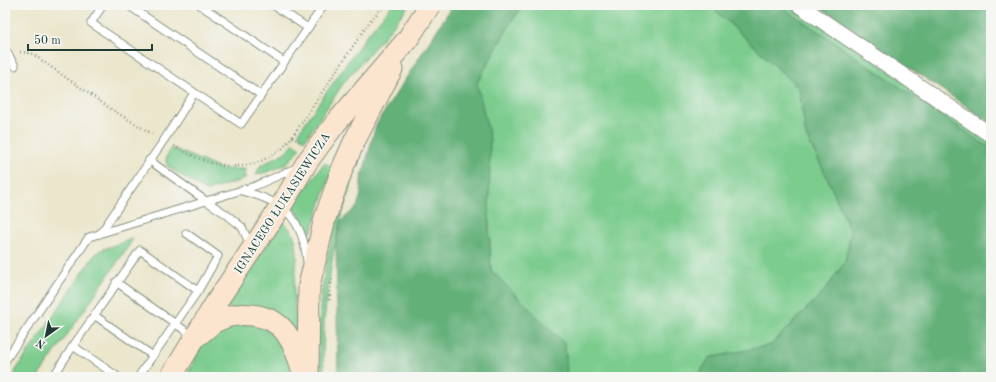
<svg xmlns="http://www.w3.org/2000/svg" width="996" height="382" font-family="'Old Standard TT',serif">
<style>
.green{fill:#7bcc8e;stroke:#4d8461}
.forest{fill:#64b079;stroke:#427656}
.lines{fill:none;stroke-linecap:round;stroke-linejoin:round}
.lane-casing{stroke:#859280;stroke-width:9}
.street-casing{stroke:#859280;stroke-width:17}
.secondary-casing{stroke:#859280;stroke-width:23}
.path{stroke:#859280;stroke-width:2.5;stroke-dasharray:1 3;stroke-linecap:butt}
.lane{stroke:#fff;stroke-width:7}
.street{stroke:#fff;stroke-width:15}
.secondary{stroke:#fce5cf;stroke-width:21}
.labels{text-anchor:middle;stroke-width:3.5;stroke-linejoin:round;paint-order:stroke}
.street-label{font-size:12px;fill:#1f3d34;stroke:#f6f6f2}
</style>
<rect width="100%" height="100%" fill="#f6f6f2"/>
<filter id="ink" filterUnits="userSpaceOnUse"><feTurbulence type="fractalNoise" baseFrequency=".025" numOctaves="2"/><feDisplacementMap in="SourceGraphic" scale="8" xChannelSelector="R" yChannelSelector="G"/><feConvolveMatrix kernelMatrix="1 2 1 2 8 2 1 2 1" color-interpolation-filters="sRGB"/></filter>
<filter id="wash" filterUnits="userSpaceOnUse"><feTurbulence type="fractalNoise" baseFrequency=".012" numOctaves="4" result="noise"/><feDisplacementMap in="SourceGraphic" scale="16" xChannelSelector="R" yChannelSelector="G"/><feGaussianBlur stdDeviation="0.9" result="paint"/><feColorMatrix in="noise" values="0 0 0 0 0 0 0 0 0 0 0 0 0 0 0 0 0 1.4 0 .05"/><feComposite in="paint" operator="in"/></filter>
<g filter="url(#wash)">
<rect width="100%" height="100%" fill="#ebe6cc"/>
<g class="green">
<polygon points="392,5 409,5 388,32 345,81 305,140 299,136 300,130 366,36"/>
<polygon points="524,5 710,5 799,88 806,136 826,175 851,232 845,262 825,290 771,345 709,358 698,377 567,377 565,344 491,270 489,224 477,83 511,22"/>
<polygon points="779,5 792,5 991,140 991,149"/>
<path d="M294 143 300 148C287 167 276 169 256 175L260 166 284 153Z"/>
<path d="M172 148 221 169H245V179L207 191 204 190 168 167C164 159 167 154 172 148Z"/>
<polygon points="324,163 333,167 311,233 308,233 298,213 292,208"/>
<path d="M350 173 353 178 341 217 333 254 324 319 323 358 325 377H320C313 308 329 239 350 173Z"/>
<path d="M282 223H284C305 239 294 271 294 292 294 306 297 319 299 333L228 307V302Z"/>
<polygon points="134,238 38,377 14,377 16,370 94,256 101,250"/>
<polygon points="258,324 280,338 290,361 291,377 187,377 201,344 222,326"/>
</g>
<g class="forest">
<polygon points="453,5 524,5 511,22 477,83 490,139 489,224 491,270 565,344 567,377 338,377 336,243 341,221 357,207 361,194 361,180 376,125"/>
<polygon points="710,5 779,5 991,149 991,377 698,377 709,358 771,345 825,290 845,262 851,232 826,175 806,136 799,88"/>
<polygon points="817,5 991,5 991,123"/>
</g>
</g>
<g filter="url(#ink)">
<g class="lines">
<g class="lane-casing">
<g id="lane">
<polyline points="103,5 91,23 241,124 324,5"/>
<polyline points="128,5 261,95"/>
<polyline points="200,5 284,62"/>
<polyline points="273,5 308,28"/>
<polyline points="5,49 15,66"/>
<polyline points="149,160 206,201 226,214 242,227 251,247"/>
<path d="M242 191C284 201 303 218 307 262"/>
<polyline points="100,234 164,140 194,93"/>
<polyline points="116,282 193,336"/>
<polyline points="94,315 153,356"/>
<polyline points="73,346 118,377"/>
<polyline points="5,361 89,237 255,186 298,167"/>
<polyline points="53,377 73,346 140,250 198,291 218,256 186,233"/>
<polyline points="138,377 198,291"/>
</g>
</g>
<g class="street-casing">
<polyline id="street" points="799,5 991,135"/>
</g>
<g class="secondary-casing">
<g id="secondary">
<path d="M200 334C205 330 209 325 215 322 236 310 271 312 286 333 295 345 299 358 303 373"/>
<polyline points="171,377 217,301 281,206 307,162 335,124 407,40 430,5"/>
<polyline points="308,377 309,286 325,218 343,167 355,140 392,69"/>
</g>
</g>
<g class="path">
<polyline points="20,52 31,53 111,109 154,135"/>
<polyline points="292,137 300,142"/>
<path d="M174 146C204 164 240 176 272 155 275 153 280 151 282 149 286 145 289 140 292 137L370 21 385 5"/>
<polyline points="329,300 332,276"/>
</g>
<use href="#lane" class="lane"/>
<use href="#street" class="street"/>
<use href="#secondary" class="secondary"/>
</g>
</g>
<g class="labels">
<g class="street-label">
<text transform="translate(282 203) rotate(-57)" y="4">IGNACEGO ŁUKASIEWICZA</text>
</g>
</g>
<rect width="996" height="382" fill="none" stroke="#f6f6f2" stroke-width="20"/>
<g transform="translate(46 336) rotate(213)" stroke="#f6f6f2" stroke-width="3" paint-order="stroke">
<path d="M0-3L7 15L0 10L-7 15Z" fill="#1f3d34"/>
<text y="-6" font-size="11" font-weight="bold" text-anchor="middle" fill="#1f3d34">N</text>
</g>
<path d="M28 44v6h124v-6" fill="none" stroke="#1f3d34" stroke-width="2"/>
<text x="34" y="44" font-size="12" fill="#1f3d34" stroke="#f6f6f2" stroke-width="3" paint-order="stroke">50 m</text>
</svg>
